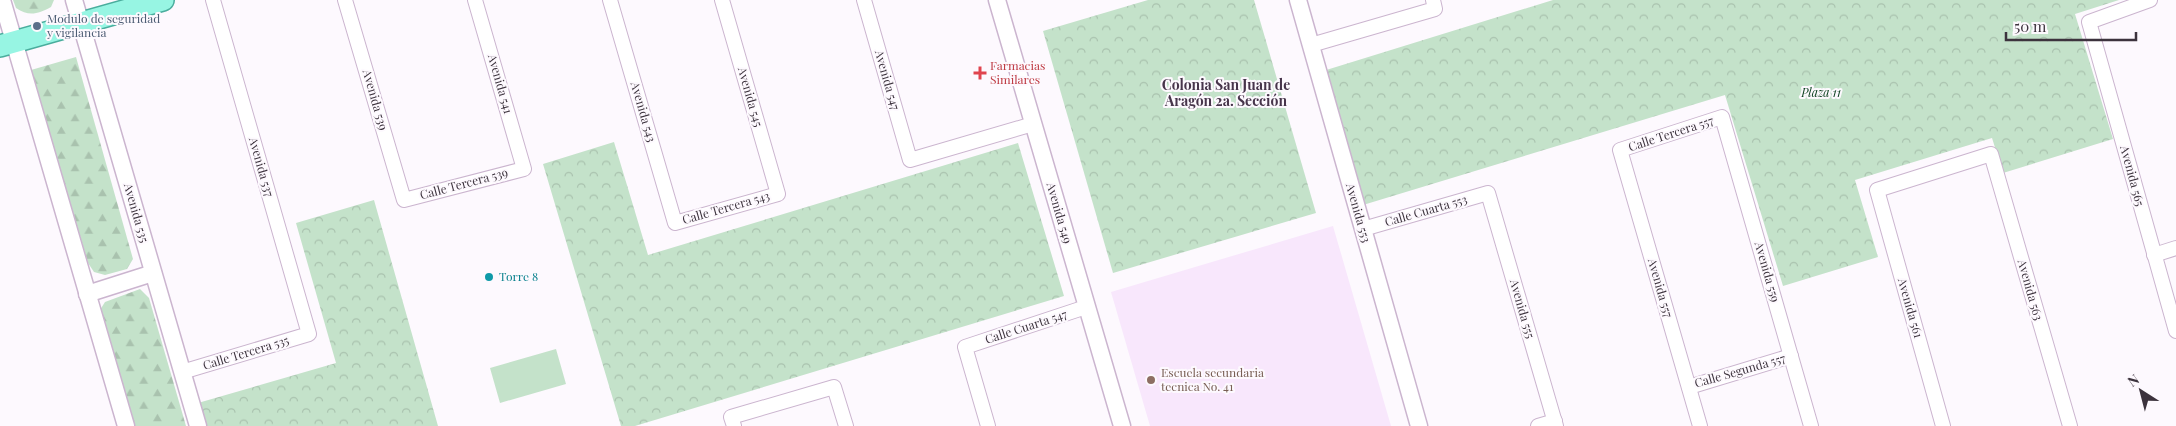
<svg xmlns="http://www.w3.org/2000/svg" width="2176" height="426" font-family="'Playfair Display',serif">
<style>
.built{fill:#f8e7fc}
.forest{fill:url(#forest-firs)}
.park{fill:url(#park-crowns)}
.garden{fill:#c4e2ca}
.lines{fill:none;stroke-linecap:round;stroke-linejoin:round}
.minor-casing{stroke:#cbb5cf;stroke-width:16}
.tertiary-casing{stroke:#cbb5cf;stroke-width:19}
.primary-casing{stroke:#4aad9d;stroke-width:24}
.minor{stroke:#fff;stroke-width:14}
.tertiary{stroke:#fff;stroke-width:16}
.primary{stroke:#97f5e3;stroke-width:21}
.service-dot{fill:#5c6f8a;stroke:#fdf9fe;stroke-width:2}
.health-dot{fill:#e0444e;stroke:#fdf9fe;stroke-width:2}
.culture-dot{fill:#0f9aa8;stroke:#fdf9fe;stroke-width:2}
.education-dot{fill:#8d6e63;stroke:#fdf9fe;stroke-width:2}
.labels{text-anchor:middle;stroke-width:4;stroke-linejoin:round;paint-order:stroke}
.service-label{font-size:12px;fill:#4e5e75;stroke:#fdf9fe;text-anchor:start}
.health-label{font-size:12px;fill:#be3a42;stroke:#fdf9fe;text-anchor:start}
.street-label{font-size:12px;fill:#3c333d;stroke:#fdf9fe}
.park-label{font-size:12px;font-style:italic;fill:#0f4422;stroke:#fdf9fe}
.culture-label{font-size:12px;fill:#0d838f;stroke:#fdf9fe;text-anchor:start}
.education-label{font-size:12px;fill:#785e54;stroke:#fdf9fe;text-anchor:start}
.neighbourhood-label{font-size:14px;font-weight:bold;fill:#47354b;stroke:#fdf9fe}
</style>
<defs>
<pattern id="forest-firs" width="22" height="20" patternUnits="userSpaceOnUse" patternTransform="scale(1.25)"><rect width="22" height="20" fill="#c4e2ca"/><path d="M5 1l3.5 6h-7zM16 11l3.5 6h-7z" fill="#a9c2ae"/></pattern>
<pattern id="park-crowns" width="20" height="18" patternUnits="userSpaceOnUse" patternTransform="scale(1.25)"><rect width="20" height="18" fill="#c4e2ca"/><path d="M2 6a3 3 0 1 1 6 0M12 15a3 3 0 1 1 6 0" fill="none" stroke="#a9c2ae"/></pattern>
</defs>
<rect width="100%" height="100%" fill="#fdf9fe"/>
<polygon class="built" points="1333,226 1391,426 1150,426 1111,292"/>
<g class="forest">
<path d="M13 0H54L51 7C38 14 29 17 16 8Z"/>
<polygon points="76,57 133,259 127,269 105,275 94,272 88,263 31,70"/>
<polygon points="140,289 149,298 186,426 129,426 100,310 105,302"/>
</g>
<g class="park">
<polygon points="1148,0 1254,0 1316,213 1113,273 1043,31"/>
<polygon points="1553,0 2119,0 2075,14 2113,139 2003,173 1992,138 1855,180 1878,257 1783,286 1725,95 1363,205 1323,71"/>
<polygon points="614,142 648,255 1018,143 1064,296 635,426 621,426 543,164"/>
<polygon points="374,200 438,426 198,426 191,405 336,363 296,223"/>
</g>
<polygon class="garden" points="556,349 566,384 500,403 490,368"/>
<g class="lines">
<g class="minor-casing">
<g id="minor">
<polyline points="345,0 404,200 524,169 475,0"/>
<polyline points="610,0 675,223 778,194 722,0"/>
<polyline points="864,0 910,160 1033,124"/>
<polyline points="2150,0 2089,22 2176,331"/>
<polyline points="1311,45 1435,9 1433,0"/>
<polyline points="1363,229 1488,193 1556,426"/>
<polyline points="2154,255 2176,248"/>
<polyline points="182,372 309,334 213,0"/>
<polyline points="1689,387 1791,356"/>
<polyline points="734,426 731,417 834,387 846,426"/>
<polyline points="988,426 965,347 1086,307"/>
<polyline points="1538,426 1555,421"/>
<polyline points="1700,426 1620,150 1722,117 1811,426"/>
<polyline points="1943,426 1877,190 1991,154 2070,426"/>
</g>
</g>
<g class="tertiary-casing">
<g id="tertiary">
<polyline points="2,0 126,426"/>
<polyline points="74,0 198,426"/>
<polyline points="997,0 1122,426"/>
<polyline points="1298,0 1419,426"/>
<polyline points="87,294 153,273"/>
</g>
</g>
<g class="primary-casing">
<polyline id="primary" points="0,46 163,0"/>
</g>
<use href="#minor" class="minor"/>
<use href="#tertiary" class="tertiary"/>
<use href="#primary" class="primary"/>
</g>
<circle class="service-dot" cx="37" cy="26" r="5"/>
<path class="health-dot" d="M977.5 65.5h5v5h5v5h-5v5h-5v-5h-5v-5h5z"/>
<circle class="culture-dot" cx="489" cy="277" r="5"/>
<circle class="education-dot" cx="1151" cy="380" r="5"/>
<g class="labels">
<g class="service-label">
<text x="47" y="23">Modulo de seguridad<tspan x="47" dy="14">y vigilancia</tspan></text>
</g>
<g class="health-label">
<text x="990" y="70">Farmacias<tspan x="990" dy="14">Similares</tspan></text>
</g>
<g class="street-label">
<text transform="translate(887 80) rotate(74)" y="4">Avenida 547</text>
<text transform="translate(500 84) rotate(74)" y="4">Avenida 541</text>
<text transform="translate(750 97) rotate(74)" y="4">Avenida 545</text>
<text transform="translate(375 100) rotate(74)" y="4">Avenida 539</text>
<text transform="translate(643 112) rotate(74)" y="4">Avenida 543</text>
<text transform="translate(1671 134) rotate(-18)" y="4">Calle Tercera 557</text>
<text transform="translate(261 167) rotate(74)" y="4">Avenida 537</text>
<text transform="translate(2132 176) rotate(75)" y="4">Avenida 565</text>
<text transform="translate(464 184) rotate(-15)" y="4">Calle Tercera 539</text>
<text transform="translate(726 208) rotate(-16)" y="4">Calle Tercera 543</text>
<text transform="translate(1426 211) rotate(-16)" y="4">Calle Cuarta 553</text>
<text transform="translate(136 213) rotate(74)" y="4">Avenida 535</text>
<text transform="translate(1059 213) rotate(74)" y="4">Avenida 549</text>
<text transform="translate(1358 213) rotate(74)" y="4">Avenida 553</text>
<text transform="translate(1767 272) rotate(74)" y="4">Avenida 559</text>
<text transform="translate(1660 288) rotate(74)" y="4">Avenida 557</text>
<text transform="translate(2030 290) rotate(74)" y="4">Avenida 563</text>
<text transform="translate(1910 308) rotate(74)" y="4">Avenida 561</text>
<text transform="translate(1522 309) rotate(74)" y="4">Avenida 555</text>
<text transform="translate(1026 327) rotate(-18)" y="4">Calle Cuarta 547</text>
<text transform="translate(246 353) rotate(-17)" y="4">Calle Tercera 535</text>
<text transform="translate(1740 371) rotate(-16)" y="4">Calle Segunda 557</text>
</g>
<g class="park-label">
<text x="1821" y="97">Plaza 11</text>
</g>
<g class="culture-label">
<text x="499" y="281">Torre 8</text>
</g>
<g class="education-label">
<text x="1161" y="377">Escuela secundaria<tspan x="1161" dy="14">tecnica No. 41</tspan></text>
</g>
<g class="neighbourhood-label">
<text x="1226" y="90">Colonia San Juan de<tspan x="1226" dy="16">Aragón 2a. Sección</tspan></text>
</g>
</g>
<g transform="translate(2141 391) rotate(324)" stroke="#fdf9fe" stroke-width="4" paint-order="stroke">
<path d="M0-4L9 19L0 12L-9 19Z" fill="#3c333d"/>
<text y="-8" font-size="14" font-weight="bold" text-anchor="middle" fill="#3c333d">N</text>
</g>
<path d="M2006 32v8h130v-8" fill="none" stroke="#3c333d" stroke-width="2.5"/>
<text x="2014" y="32" font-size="15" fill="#3c333d" stroke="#fdf9fe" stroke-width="4" paint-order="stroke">50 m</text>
</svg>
